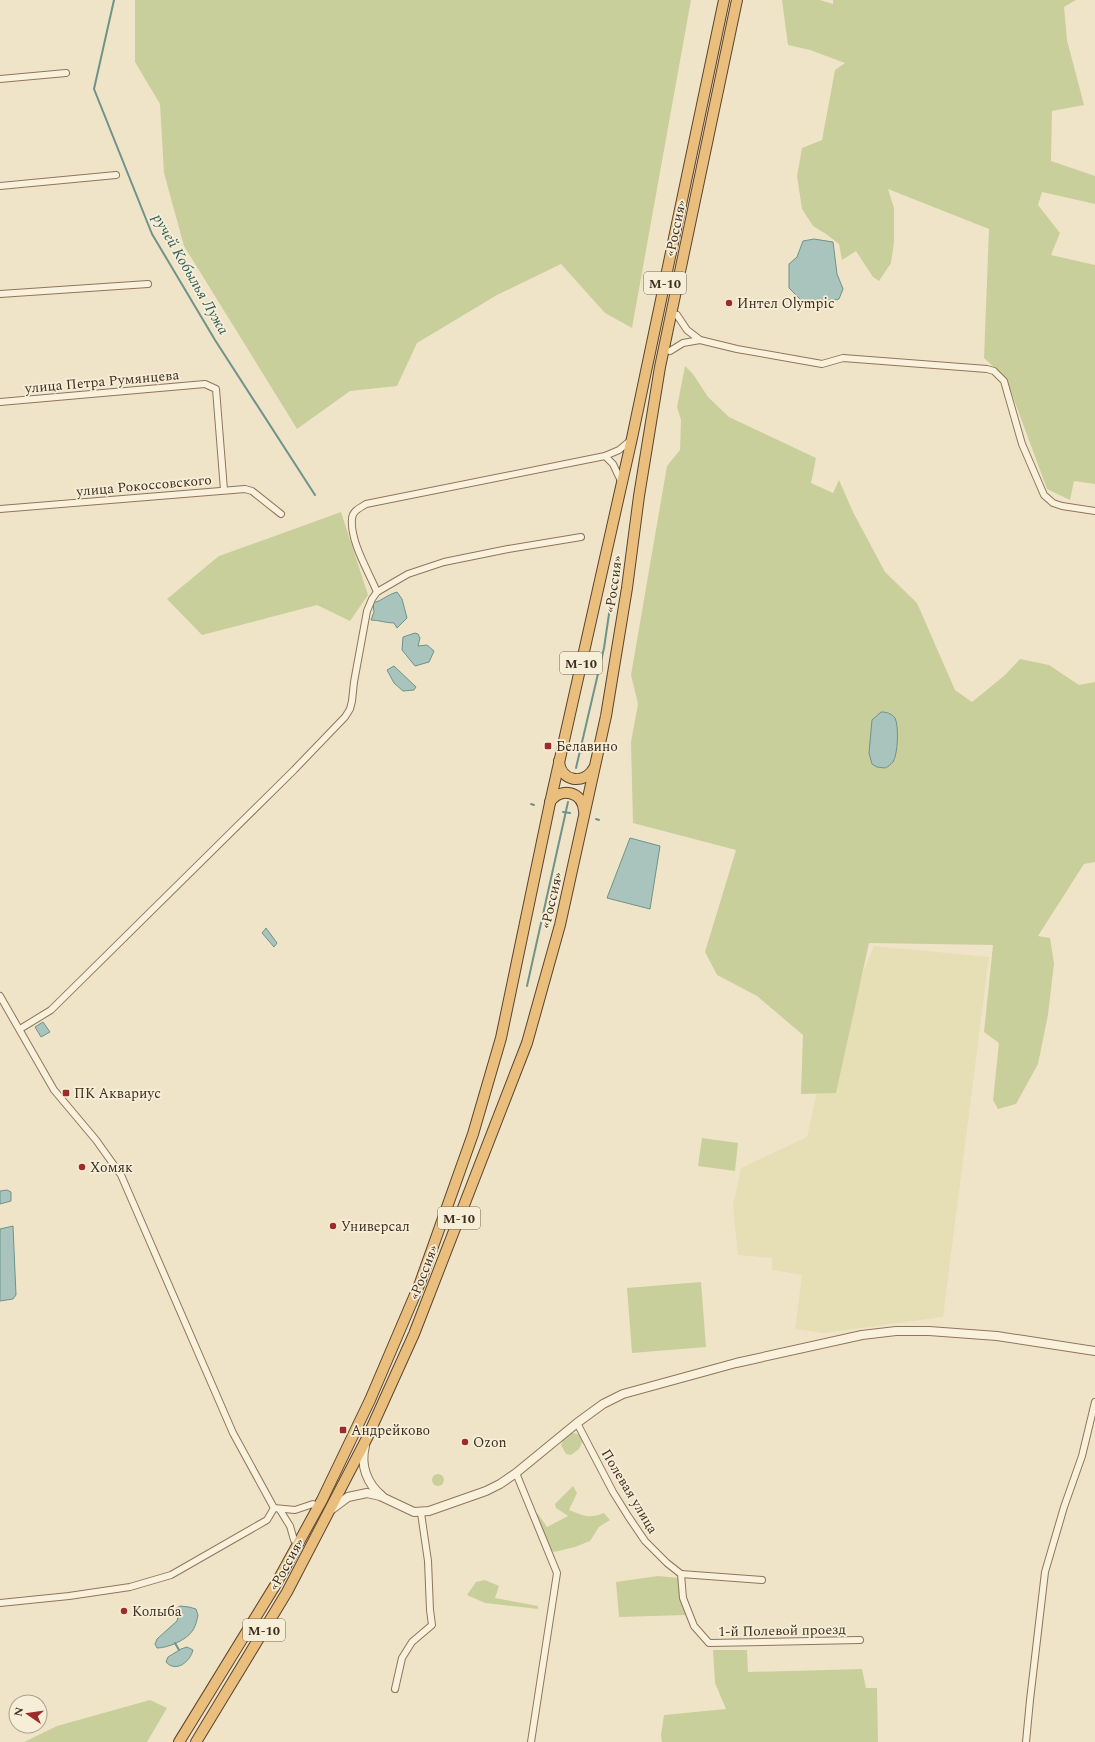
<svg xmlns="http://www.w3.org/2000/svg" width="1095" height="1742" font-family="Spectral,serif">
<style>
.farmland{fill:#e6deb5}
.green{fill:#c9cf9b}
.water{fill:#a9c4bc;stroke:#6f938a}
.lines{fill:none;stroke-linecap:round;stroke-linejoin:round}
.stream{stroke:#6f938a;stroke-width:2}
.minor-casing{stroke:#8d765c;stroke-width:8}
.tertiary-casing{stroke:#8d765c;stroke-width:10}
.trunk-casing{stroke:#5b4430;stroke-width:12}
.minor{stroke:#faf1dc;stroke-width:6}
.tertiary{stroke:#faf1dc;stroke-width:8}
.trunk{stroke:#eabe7c;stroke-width:10}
.poi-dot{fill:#9e2a2b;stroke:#f7eed8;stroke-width:1.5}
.labels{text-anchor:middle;stroke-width:3.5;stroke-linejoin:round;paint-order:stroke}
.shield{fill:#f7eed8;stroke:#756857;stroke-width:1}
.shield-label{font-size:13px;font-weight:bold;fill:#3d2e20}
.street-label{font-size:14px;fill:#3d2e20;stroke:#f7eed8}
.poi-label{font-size:14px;fill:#3d2e20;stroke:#f7eed8;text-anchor:start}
.water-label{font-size:15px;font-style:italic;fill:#2f5d5a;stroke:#f7eed8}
</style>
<rect width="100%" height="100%" fill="#f0e4c8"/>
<polygon class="farmland" points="874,946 989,957 943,1317 824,1333 795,1329 802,1275 772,1270 772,1258 738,1255 733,1205 741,1168 807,1137 822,1070"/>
<g class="green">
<polygon points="135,0 691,0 632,328 605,313 561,264 497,295 417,343 397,386 350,391 297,429 184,246 164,173 160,104 135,62"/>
<polygon points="782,0 820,0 833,4 833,0 1076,0 1064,7 1067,40 1084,105 1052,111 1051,161 1095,176 1095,204 1042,192 1038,205 1060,233 1051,255 1095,265 1095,484 1074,481 1070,500 1047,489 1006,378 984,358 989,229 888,189 894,208 894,242 891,263 879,281 873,277 856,251 842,260 839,244 826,234 813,226 802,209 797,176 802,148 822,140 835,70 845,63 810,50 788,45"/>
<polygon points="685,366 693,374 708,397 729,417 816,458 811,483 833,493 839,480 853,512 885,572 917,603 955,690 972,702 1005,675 1020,659 1049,665 1079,685 1095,682 1095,862 1084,864 1038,936 1050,938 1054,963 1048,1015 1038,1064 1016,1104 998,1109 993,1100 999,1043 984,1032 993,945 869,943 836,1093 801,1094 803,1035 757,996 717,975 705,952 736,850 633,823 631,742 638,704 631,675 667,466 680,450 681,420 677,407"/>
<polygon points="341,512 368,595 350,621 317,605 202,635 167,599 219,556"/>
<polygon points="702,1138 738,1143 735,1171 698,1166"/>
<polygon points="701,1282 706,1347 632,1353 627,1288"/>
<polygon points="570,1432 580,1435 583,1441 579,1449 571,1455 566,1454 561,1445 563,1440"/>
<circle cx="438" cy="1480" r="6"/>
<path d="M573 1486 577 1493 569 1510C584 1516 589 1519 604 1513L610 1520 599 1527 590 1541 575 1547 554 1552 550 1549 535 1513 538 1514 547 1527 568 1516 556 1508 555 1504Z"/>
<polygon points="658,1576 679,1578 687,1615 619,1617 616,1582"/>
<polygon points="485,1580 499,1586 495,1598 538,1606 538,1609 485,1603 467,1595 476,1582"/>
<polygon points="713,1650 747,1650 748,1672 862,1669 866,1688 877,1688 878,1742 662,1742 661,1735 664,1715 726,1709 715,1683"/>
<polygon points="150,1700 167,1708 147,1742 24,1742 57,1726"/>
</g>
<g class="water">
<polygon points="814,239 833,242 837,274 843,289 839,299 827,302 801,300 789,288 789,264 797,257 803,241"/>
<path d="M397 592 402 599 407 618 397 628 394 623C385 623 379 620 371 620L374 612 373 603C382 601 388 594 397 592Z"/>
<polygon points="415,633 418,634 420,638 418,646 427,645 434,651 429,662 415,666 402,650 403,637"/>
<polygon points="394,666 416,687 414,690 403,691 394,683 387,670"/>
<path d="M881 712C886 712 891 713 895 718 899 726 898 754 893 762 891 764 888 767 885 768L877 767 872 764 869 753 872 720Z"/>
<polygon points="630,838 660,846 650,909 607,898"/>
<polygon points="266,928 277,943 274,947 262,933"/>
<polygon points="43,1022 50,1032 41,1037 35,1027"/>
<polygon points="7,1190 11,1192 11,1201 0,1204 0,1191"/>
<polygon points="13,1226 16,1295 13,1299 0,1301 0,1229"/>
<path d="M180 1606 189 1607 196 1609 198 1615C197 1620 196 1625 193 1630 187 1640 168 1648 157 1648L155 1644 157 1639 177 1621 178 1617 174 1613 175 1609Z"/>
<path d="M187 1647 193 1650C190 1662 176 1673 166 1662L168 1657 181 1649Z"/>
</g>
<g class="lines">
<g class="stream">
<polyline points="114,0 94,89 152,234 215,340 315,495"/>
<polyline points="576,768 604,648 613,587"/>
<polyline points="531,804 534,805"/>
<polyline points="563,812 570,813"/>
<polyline points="596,819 599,820"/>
<polyline points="527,986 568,802"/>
<polyline points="175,1643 179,1650"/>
</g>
<g class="minor-casing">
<g id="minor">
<polyline points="0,79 66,73"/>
<polyline points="0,186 116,175"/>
<polyline points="0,294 148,284"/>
<polyline points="677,315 687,330 700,340 737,349 822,364 843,358 987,369 994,371 1004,381 1022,444 1044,495 1053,503 1062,506 1095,511"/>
<polyline points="670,351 683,343 700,340"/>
<polyline points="0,402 205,384 216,389 224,490"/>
<polyline points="605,456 613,464 621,481"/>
<polyline points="0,509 245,489 252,491 281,514"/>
<path d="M377 592C369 572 350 542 352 519 352 511 360 508 366 504L605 456 619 450 631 440"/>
<polyline points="0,996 54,1090 96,1140 121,1175 233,1433 274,1508 295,1510 313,1504"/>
<polyline points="20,1029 51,1010 294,770 345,717 350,709 352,701 354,682 367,611 372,599 377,592 408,574 444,562 508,549 581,537"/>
<polyline points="577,1423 613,1492 628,1516 645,1541 667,1563 681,1574 762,1580"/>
<polyline points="516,1473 557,1573 531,1742"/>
<polyline points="280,1510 290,1526 294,1540"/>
<polyline points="681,1574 683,1598 694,1626 709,1643 860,1640"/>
<polyline points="0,1603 69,1596 130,1587 171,1575 267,1520 274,1508"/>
<polyline points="395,1689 402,1658 412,1642 432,1625 430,1610 428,1561 421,1513"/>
<polyline points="1026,1742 1030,1700 1045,1572 1064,1507 1082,1456 1095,1402"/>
</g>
</g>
<g class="tertiary-casing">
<g id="tertiary">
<path d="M365 1446C360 1465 367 1484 382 1496"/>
<polyline points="332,1509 348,1497 367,1493 380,1496 414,1512 429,1511 486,1491 500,1484 516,1473 577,1423 603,1404 623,1394 736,1363 862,1335 896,1331 929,1331 997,1336 1095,1351"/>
</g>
</g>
<g class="trunk-casing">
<g id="trunk">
<path d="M559 761C560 781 584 786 594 768"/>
<path d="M550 802C561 786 583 792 584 811"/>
<polyline points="179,1742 276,1584 322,1500 370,1400 420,1283 473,1134 501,1038 550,803 632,438 724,0"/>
<polyline points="196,1742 287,1592 367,1438 414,1334 527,1043 560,925 606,716 627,588 639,496 660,367 737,0"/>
</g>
</g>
<use href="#minor" class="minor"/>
<use href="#tertiary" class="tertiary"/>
<use href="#trunk" class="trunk"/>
</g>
<g class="poi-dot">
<circle cx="729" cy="303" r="4"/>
<rect x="544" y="742" width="8" height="8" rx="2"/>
<rect x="62" y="1089" width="8" height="8" rx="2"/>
<circle cx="82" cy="1167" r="4"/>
<circle cx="333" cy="1226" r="4"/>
<rect x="339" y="1426" width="8" height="8" rx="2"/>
<circle cx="465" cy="1442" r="4"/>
<circle cx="124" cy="1611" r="4"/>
</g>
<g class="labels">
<g class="shield">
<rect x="644" y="272" width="42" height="22" rx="3"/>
<rect x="560" y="652" width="42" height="22" rx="3"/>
<rect x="438" y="1207" width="42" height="22" rx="3"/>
<rect x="243" y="1619" width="42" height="22" rx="3"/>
</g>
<g class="shield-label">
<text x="665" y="288">М-10</text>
<text x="581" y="668">М-10</text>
<text x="459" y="1223">М-10</text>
<text x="264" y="1635">М-10</text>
</g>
<g class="street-label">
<text transform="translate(675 228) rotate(-78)" y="5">«Россия»</text>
<text transform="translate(102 381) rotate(-5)" y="5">улица Петра Румянцева</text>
<text transform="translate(144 485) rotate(-5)" y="5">улица Рокоссовского</text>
<text transform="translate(613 584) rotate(-82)" y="5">«Россия»</text>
<text transform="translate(551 900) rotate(-77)" y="5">«Россия»</text>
<text transform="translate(423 1272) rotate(-69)" y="5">«Россия»</text>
<text transform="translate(630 1491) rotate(59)" y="5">Полевая улица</text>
<text transform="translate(286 1564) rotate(-61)" y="5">«Россия»</text>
<text transform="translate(782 1630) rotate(-1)" y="5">1-й Полевой проезд</text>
</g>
<g class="poi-label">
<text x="737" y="308">Интел Olympic</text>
<text x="556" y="751">Белавино</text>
<text x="74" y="1098">ПК Аквариус</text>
<text x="90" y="1172">Хомяк</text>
<text x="341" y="1231">Универсал</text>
<text x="351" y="1435">Андрейково</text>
<text x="473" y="1447">Ozon</text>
<text x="132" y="1616">Колыба</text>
</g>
<g class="water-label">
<text transform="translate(191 274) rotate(60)" y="5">ручей Кобылья Лужа</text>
</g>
</g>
<g transform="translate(28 1714) rotate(283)"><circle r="19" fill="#f7eed8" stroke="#ada18e"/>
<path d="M0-3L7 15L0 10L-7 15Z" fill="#9e2a2b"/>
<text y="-6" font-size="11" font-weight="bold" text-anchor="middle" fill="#3d2e20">N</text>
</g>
</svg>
